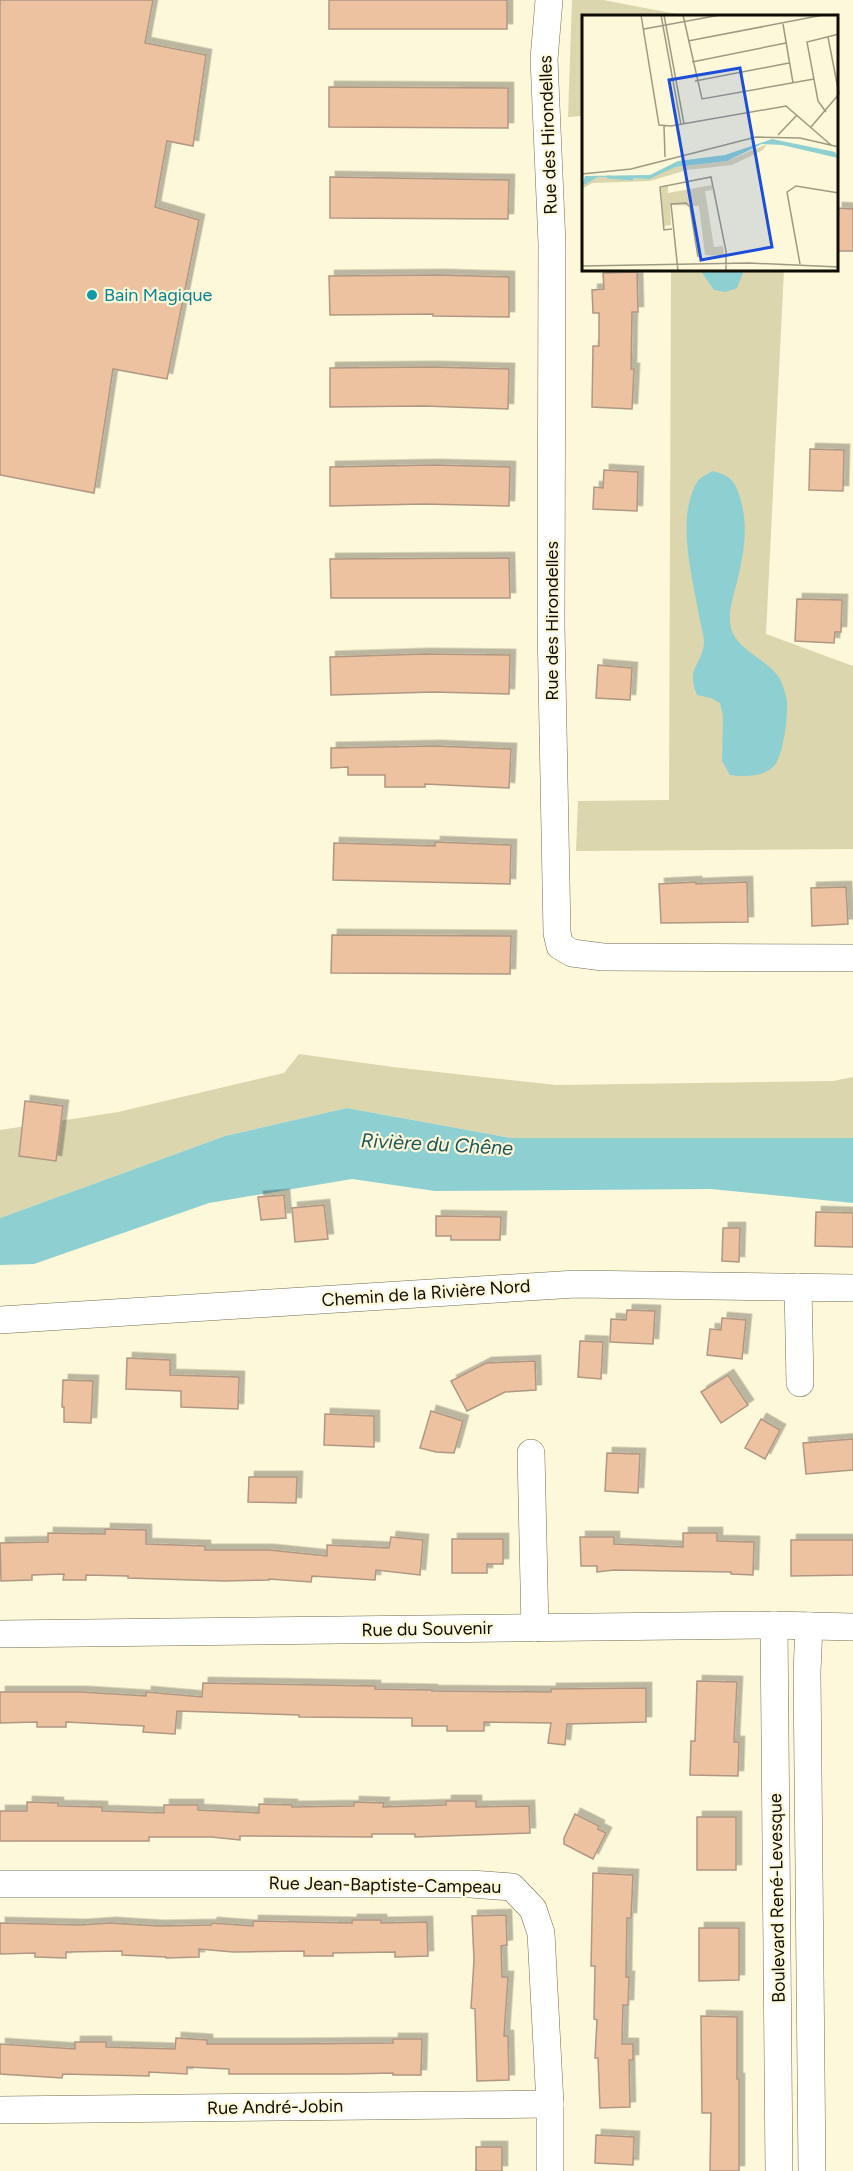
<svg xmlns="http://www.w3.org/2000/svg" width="853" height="2171" font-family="Figtree,sans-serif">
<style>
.green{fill:#dcd6af}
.water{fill:#8ecfd2}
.building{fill:#edc2a1;stroke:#b09784;stroke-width:1.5;filter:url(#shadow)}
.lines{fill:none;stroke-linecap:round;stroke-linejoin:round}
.minor-casing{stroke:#716c51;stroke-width:28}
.minor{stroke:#fff;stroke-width:27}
.culture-dot{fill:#0f9aa8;stroke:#fdf8d9;stroke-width:2}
.labels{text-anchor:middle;stroke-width:4.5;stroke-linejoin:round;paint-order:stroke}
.street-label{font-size:18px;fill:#0e0c03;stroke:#fdf8d9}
.culture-label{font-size:18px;fill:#0d838f;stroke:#fdf8d9;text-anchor:start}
.water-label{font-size:20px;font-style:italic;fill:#1c5457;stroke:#fdf8d9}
.inset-river{fill:none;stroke:#8ecfd2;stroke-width:3}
.inset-road{fill:none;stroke:#9d9a83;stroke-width:1.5}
.view{fill:#1d4ed8;fill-opacity:0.15;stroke:#1d4ed8;stroke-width:3}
.inset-edge{fill:none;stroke:#0e0c03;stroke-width:3}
</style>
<defs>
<filter id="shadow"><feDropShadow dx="5.5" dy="-5.5" stdDeviation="0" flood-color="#0004"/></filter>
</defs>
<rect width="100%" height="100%" fill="#fdf8d9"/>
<g class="green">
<polygon points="572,0 603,0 687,16 583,16 583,116 568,117"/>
<polygon points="671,270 784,270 766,634 853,666 853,849 576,851 578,801 669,800"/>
<polygon points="299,1054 393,1067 556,1085 833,1081 853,1077 853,1138 512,1138 347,1108 225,1136 0,1218 0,1130 118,1112 284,1073"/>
</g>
<g class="water">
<polygon points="700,270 744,270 737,288 726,292 714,290"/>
<path d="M712 471C731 475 736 482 741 501 749 529 743 558 736 586 733 597 729 610 730 622 732 650 767 657 780 679 783 685 786 695 787 701 788 715 784 757 773 767 763 777 744 777 730 775L722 761 723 716 720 703 711 698 697 695C685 667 703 665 704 642 704 634 700 623 699 615 692 576 676 518 697 482 700 477 707 475 712 471Z"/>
<polygon points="347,1108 512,1138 853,1138 853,1203 711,1189 435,1191 352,1179 209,1203 34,1264 0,1265 0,1218 225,1136"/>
</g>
<g class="building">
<polygon points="0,0 153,0 145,43 206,55 193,146 167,141 155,207 199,220 167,379 113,369 94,493 0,475"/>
<rect x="329" y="0" width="178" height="29"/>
<polygon points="329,87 508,88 508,128 329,127"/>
<polygon points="330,177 509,180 508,219 330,218"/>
<polygon points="837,208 853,209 853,251 837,251"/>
<polygon points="637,272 638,312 632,312 631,369 634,369 632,409 592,407 593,346 599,346 599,313 593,313 592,290 604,289 603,273"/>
<polygon points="439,275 509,277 509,317 433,316 433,314 330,315 329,276"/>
<polygon points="432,367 509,369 508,409 424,406 330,407 330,368"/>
<polygon points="810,449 844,450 843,491 809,490"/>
<polygon points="434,465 510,467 509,506 424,504 330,506 330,467"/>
<polygon points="604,470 638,472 637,511 593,509 594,487 603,488"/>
<polygon points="509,558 510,598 331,598 330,559"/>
<polygon points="797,599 842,600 841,632 835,632 834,643 795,641"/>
<polygon points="424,654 510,655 509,694 434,692 331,695 330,657"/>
<polygon points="598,665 632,668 630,700 596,698"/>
<polygon points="435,746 511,749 509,788 425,784 425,787 385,787 385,775 348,775 348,767 331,768 331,748"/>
<polygon points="435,842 511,845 510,884 333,880 334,843 435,846"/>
<polygon points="696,882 696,884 747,882 748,922 661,923 659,884"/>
<polygon points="846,887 848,924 812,926 811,888"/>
<polygon points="332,935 511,936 510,974 331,973"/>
<polygon points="25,1101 63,1106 56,1161 19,1156"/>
<polygon points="284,1195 286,1218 261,1220 258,1197"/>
<polygon points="324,1205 328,1239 295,1242 292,1208"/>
<polygon points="816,1212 853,1213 853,1247 815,1246"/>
<polygon points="436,1216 501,1217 500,1240 451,1240 451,1236 436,1236"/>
<polygon points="723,1228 740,1228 739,1262 722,1261"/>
<polygon points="627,1310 655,1311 653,1344 610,1342 611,1319 626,1320"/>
<polygon points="722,1318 746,1320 742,1359 707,1355 710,1329 721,1330"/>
<polygon points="580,1341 603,1342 601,1379 578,1377"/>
<polygon points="127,1358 170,1360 170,1375 239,1377 238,1409 181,1407 181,1391 126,1389"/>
<polygon points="535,1361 536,1390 505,1392 467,1411 451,1381 486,1363"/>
<polygon points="728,1375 748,1405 721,1423 701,1392"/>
<polygon points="63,1380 93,1381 91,1423 64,1422 64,1407 62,1407"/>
<polygon points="431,1411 463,1421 454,1453 436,1452 420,1448"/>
<polygon points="325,1414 374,1416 374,1447 324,1445"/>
<polygon points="761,1419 780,1430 765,1459 745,1448"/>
<polygon points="853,1439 853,1470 806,1474 803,1443"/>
<polygon points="607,1453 640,1454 638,1493 605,1491"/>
<polygon points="249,1477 297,1477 296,1503 248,1502"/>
<polygon points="105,1529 146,1530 146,1544 205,1546 205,1550 269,1550 327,1556 327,1545 389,1548 391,1537 423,1540 420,1575 376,1570 375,1580 312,1576 311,1582 269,1579 269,1580 224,1581 128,1578 128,1576 86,1575 86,1580 63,1580 64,1574 32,1575 32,1580 1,1581 0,1543 48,1542 48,1533 105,1534"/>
<polygon points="683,1533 717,1533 717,1541 754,1542 753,1575 731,1574 731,1572 614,1570 597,1572 597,1566 581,1566 580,1537 614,1537 614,1544 683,1547"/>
<polygon points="452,1539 503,1539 503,1564 487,1564 487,1573 452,1573"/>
<polygon points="791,1540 853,1540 853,1575 791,1576"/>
<polygon points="697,1681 737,1682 734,1742 739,1742 738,1776 690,1775 691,1741 695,1741"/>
<polygon points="203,1683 375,1686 375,1689 432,1690 432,1691 551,1692 551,1689 646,1688 646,1722 567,1724 565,1745 548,1743 551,1723 484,1722 484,1731 447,1731 447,1726 412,1726 412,1718 299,1717 299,1715 177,1711 175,1734 143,1732 144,1726 66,1722 66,1727 37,1727 37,1722 0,1723 0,1692 81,1692 146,1696 146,1692 202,1697"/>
<polygon points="446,1801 476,1801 476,1807 529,1806 530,1833 415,1837 415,1834 372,1834 372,1837 240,1836 240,1840 211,1837 149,1837 149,1841 0,1841 0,1811 27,1811 27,1802 58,1803 58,1806 102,1807 102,1811 164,1813 164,1805 198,1805 198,1810 259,1813 259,1804 292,1805 292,1807 354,1806 354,1802 384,1803 383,1807 446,1805"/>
<polygon points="575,1814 599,1826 598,1829 606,1833 593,1859 564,1844 564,1838"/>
<rect x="697" y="1817" width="39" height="53"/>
<polygon points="593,1873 633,1875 631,1918 627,1918 626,1977 629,1977 628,2005 623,2005 622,2044 633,2044 633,2060 629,2060 630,2107 600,2108 598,2058 595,2058 597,2020 594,2019 595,1966 591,1966"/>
<polygon points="506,1915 507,1945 501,1946 502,1977 508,1977 504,2036 508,2036 509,2080 477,2081 475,2009 471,2008 474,1960 472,1916"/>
<polygon points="352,1920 381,1920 381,1923 427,1922 428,1956 395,1957 395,1952 333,1953 333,1956 304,1956 304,1951 233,1952 199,1949 199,1957 166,1958 166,1957 122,1955 122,1951 66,1952 66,1958 35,1957 35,1953 0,1954 0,1923 81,1925 110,1923 159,1926 211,1925 212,1923 253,1926 253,1921 352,1923"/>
<polygon points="699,1928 739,1928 739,1980 699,1981"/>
<polygon points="701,2016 737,2017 737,2079 739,2079 739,2171 710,2171 711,2113 702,2113"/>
<polygon points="176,2038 207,2040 207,2044 290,2044 393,2043 393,2039 422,2039 421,2075 393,2075 393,2073 346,2074 229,2074 229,2069 187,2067 187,2074 149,2072 149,2076 63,2074 62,2078 0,2074 0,2044 75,2049 75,2042 106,2042 106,2047 175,2049"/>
<polygon points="596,2135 634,2137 633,2165 595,2163"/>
<rect x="476" y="2147" width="26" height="24"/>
</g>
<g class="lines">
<g class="minor-casing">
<g id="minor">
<polyline points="549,0 544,59 552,244 551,626 557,933 560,946 572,953 603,957 853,958"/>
<polyline points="798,1287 800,1383"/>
<polyline points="0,1320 576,1284 853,1288"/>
<polyline points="531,1453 535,1628"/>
<polyline points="774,1625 779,2171"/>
<polyline points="809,1626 807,1672 812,2171"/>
<polyline points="0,1634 774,1625 853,1627"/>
<polyline points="0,1884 471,1884 512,1887 533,1909 541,1933 550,2104 550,2171"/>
<polyline points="0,2110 550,2104"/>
</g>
</g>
<use href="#minor" class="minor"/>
</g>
<circle class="culture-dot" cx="92" cy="295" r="6"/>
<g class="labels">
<g class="street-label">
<text transform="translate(548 135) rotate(-92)" y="6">Rue des Hirondelles</text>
<text transform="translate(552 621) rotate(-90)" y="6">Rue des Hirondelles</text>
<text transform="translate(426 1293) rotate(-4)" y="6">Chemin de la Rivière Nord</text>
<text transform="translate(427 1629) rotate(-1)" y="6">Rue du Souvenir</text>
<text transform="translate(385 1885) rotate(1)" y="6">Rue Jean-Baptiste-Campeau</text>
<text transform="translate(777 1898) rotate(-91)" y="6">Boulevard René-Levesque</text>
<text transform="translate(275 2107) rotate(-1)" y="6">Rue André-Jobin</text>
</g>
<g class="culture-label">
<text x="104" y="301">Bain Magique</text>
</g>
<g class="water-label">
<text transform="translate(437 1144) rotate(3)" y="7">Rivière du Chêne</text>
</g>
</g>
<g transform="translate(582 15)">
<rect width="256" height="256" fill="#fdf8d9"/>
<path d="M185 129 181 135 150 150 105 155 68 166 10 168 0 174 2 167 16 162 66 164 94 152 145 146ZM86 170V178L130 170V175L123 176 132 232 141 231 142 241 123 240 117 191 88 190 89 210 82 211 79 173Z" fill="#dcd6af"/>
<path d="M190 124 253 137 256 143 200 130 180 129 145 146 94 152 67 164 16 162 0 171 3 161 68 160 96 146 143 140Z" fill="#8ecfd2"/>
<path class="inset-river" d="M25 162 51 164"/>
<path class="inset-road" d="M59 0 77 110 89 111 204 91 249 130M79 0 99 110M82 0 102 109M101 0 120 84 232 64M201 9 211 68M62 14 138 0M246 22 257 79M106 26 241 0M110 47 204 28M113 66 207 48M244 97 236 86 225 27 257 19M82 111 83 142M229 112 257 79M196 120 215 100M0 159 49 154 174 122 218 123 257 132M90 214 82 215 78 172 129 162 144 236V256M218 249 205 177 214 171 257 178M0 251 167 248 257 252M96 256 89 189 104 188 108 192 116 242"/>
<path class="view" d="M158 53 190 232 119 245 87 65Z"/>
<rect width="256" height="256" class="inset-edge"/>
</g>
</svg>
